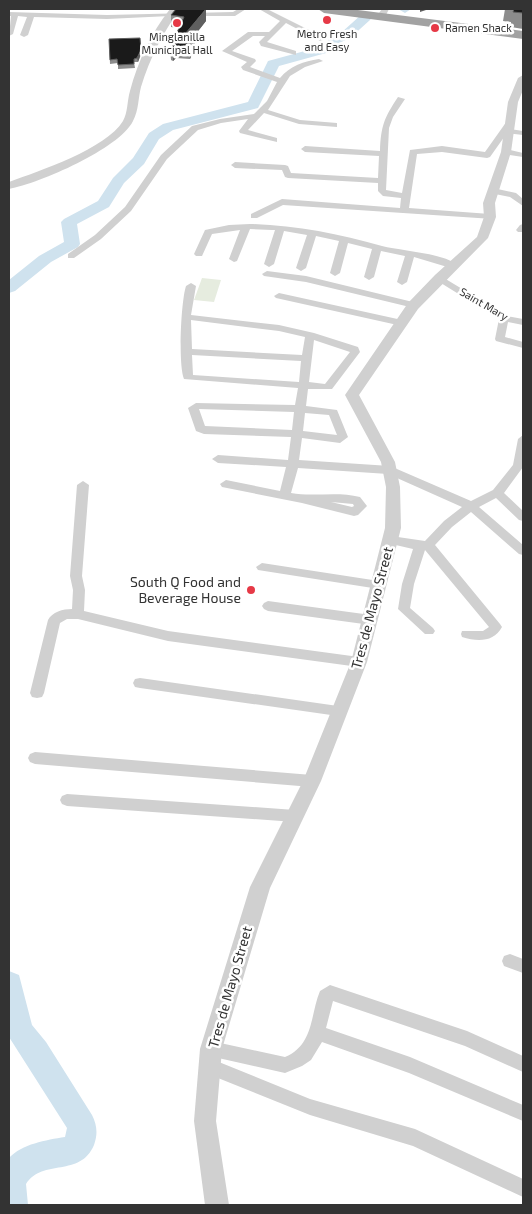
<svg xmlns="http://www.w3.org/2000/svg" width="532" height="1214" viewBox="0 0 532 1214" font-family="'Exo 2',sans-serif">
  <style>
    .green { fill: #e6ecdf }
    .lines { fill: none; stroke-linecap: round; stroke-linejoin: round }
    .river { fill: #cfe2ee; fill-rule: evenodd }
    .minor { fill: #d0d0d0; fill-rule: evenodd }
    .tertiary { fill: #d0d0d0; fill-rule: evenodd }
    .trunk { fill: #a2a2a2; fill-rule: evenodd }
    .wall { fill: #8c8c8c }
    .shaded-wall { fill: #5f5f5f }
    .building { fill: #1a1a1a; stroke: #5f5f5f }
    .poi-dot { fill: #e63946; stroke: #fff; stroke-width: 2 }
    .labels { text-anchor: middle; stroke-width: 5; stroke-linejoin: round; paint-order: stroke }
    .far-poi-label { font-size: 11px; fill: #333; stroke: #fff }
    .far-street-label { font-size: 11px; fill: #333; stroke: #fff }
    .poi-label { font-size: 14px; fill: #333; stroke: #fff; text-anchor: end }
    .street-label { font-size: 14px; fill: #333; stroke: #fff }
  </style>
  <rect width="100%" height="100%" fill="#fff"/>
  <!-- green -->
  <path class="green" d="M202 278 221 280 214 302 194 300Z"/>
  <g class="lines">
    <!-- river -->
    <path class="river" d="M398 9H411L405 13Z
      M366 13 372 17 370 20 350 38 339 43 337 50 279 66 258 108 173 130 159 139 144 164 124 183 109 207 77 224 80 244 78 247 51 262 15 291 9 293V280L39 256 64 242 61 222 64 219 98 201 113 178 133 158 149 133 163 124 248 102 268 61 327 45 329 38 342 32 362 14Z
      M9 971 19 975 32 1025 46 1042 92 1115C97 1125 98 1134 94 1145 80 1178 43 1158 26 1184L28 1205H9V1158C22 1144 46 1140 65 1137L67 1128 9 1037Z"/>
    <!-- minor -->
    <path class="minor" d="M238 9H246L235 16H170L107 19 34 17 28 35 24 37 20 35 27 17 18 16 13 34 9 36 11 16H9V12L107 15 233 12Z
      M259 9H267L327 39 320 41 286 23 267 42 296 51V55L261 46 259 42 265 36H253L232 51 255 59 256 61 250 67 280 78C290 66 304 61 319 59L323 61 305 67 290 76 268 110 300 120 337 123V127L299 124 264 113 248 130 277 138V142L240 133 239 131 248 119 221 123 198 130 167 159 131 211 101 239 74 258H68V254L95 235 125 207 161 155 192 126 220 119 254 114 267 101 277 82 243 70 241 67 247 62 222 51 248 32H269L280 21Z
      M382 9H389L386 15 379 13Z
      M398 97 405 99 393 117 389 128 386 190 402 193 410 150 442 146 485 152 507 121 514 123 510 129 523 131V135L507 133 490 157 487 158 442 152 417 154 409 208 490 214 493 215V219L283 205 257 218H251V214L282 199 400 208 401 198 383 196 378 191V183L288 178 285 177 282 170 235 168 231 165 235 162 285 165 288 166 291 173 378 178 379 156 305 152 301 149 305 146 380 151C381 126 384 118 398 97Z
      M506 149 523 153V157L503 154 502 152Z
      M493 188 516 193 523 199V206L510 197 490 193 489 191Z
      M250 224C294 225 339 234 382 246 401 251 445 253 459 266L454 269 414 257 407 282 402 285 397 282 405 256 381 251 374 277 369 280 364 277 372 249 348 243 340 273 335 276 330 273 339 241 316 236 306 268 301 271 296 268 307 235 284 231 274 264 269 267 264 264 275 230H272L250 229 237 261 234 262 229 259 240 230 212 234 202 256H196L194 254 205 230 229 225Z
      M523 224V232H518L516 230 520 225Z
      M267 271 306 276 417 303 419 305 414 308 306 282 264 276 262 274Z
      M439 275 507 316 523 319V325L508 322 505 337 523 342V348L496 341 495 339 499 319 436 280 434 278Z
      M191 283 196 286 191 315 279 325 314 333 358 347 360 352 332 389H308L306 406 337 410 348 437 340 443 302 438 299 460 390 466 471 501 493 490 513 465 518 439 523 435V467L504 493 523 511V521L519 520 496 498 479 507 523 545V555L519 554 471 512 452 527 435 545 500 624 502 627C494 642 478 642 462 637L461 634 462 631H483L489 627 425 550 414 584 410 608 433 628 435 631 433 634H425L398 609 402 584 413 549 387 543 385 540 387 537 391 536 425 541 444 521 462 507 388 474 298 468 291 493C313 497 338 491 360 497L367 506 358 515 354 516 302 503 222 487 220 484 226 480 280 491 286 467 218 463 212 459 218 455 288 460 291 437 204 434 196 431 188 408 196 403 295 405 298 388 184 379C178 365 181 301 186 286ZM191 320 279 331 305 337 302 355 192 349ZM314 340 350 352 325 384 309 382ZM192 355 301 361 299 382 193 375ZM199 409 294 412 292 430 205 426ZM305 413 329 415 337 435 303 431ZM331 502 353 504 354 506 352 507Z
      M279 293 402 320 407 323 402 326 276 298 274 296Z
      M83 481 89 485 82 576 85 590 84 611 168 631 359 657 364 658 365 662 364 666 359 667 168 641 78 619H67L60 623 44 693 42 697 37 698 32 697 30 693 48 620C52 612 63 609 72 609L73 590 70 576 77 485Z
      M262 563 379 581 383 582 385 585 383 588 379 589 258 570 256 567Z
      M268 601 371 615 375 617 377 620 375 623 371 625 268 611 264 609 262 606 264 603Z
      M140 678 338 706 343 707 345 711 343 715 338 716 140 688 135 687 133 683 135 679Z
      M35 752 312 775 317 777 319 781 317 785 312 787 35 764 30 762 28 758 30 754Z
      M67 794 295 810 300 812 302 816 300 820 295 822 67 806 62 804 60 800 62 796Z
      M510 954 523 959V973L504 966 502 961 504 956Z
      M330 985 467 1031 523 1056V1072L465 1046 333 1001 326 1028 410 1057 523 1105V1121L409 1073 322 1042 311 1060 302 1066 285 1073 205 1055 203 1049 205 1043 211 1041 285 1057C314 1045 310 1015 320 991Z
      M209 1058 310 1099 415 1129 523 1179V1197L413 1146 310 1115 203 1072 201 1066 203 1060Z"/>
    <!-- tertiary -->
    <path class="tertiary" d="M170 9H180C162 34 150 58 141 87 138 98 139 110 133 121 119 149 40 183 9 189V182C39 171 106 149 123 121 128 112 127 101 130 91 138 61 151 33 170 9Z
      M523 75V90L518 102 511 152 495 203 496 217 488 238 418 309 359 395 395 462 400 487 401 528 367 662 321 781 270 888 222 1049 216 1121 229 1205H205L194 1121 200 1049 250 887 303 781 351 662 385 528 386 487 381 462 345 395 408 303 435 275 477 237 484 217 483 203 501 152 508 102 518 78Z"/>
    <!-- trunk -->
    <path class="trunk" d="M318 9H350L523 31V39L324 13Z"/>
  </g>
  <!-- wall -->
  <path class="wall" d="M505 9H523V29L511 27V22L503 21Z
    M171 15 206 21 195 35V46L190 59 176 58 173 61 171 60 170 48 179 28 171 27Z
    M109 39 141 54 138 62H134L135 68 118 69V63L110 64Z"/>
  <!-- shaded-wall -->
  <path class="shaded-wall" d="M206 9V21L195 35V46L190 59V47L185 34Z
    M420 9H429L420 12Z
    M175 46 176 58 173 61V49Z
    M141 50V54L138 62 137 58Z"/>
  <!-- building -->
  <path class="building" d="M176 9H206L185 34H195L190 47 175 46 173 49 170 48 184 17 171 15Z
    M514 9H523V13L513 12Z
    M140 38 141 50 137 58 134 59V64L118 65 117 59 110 60 109 39Z"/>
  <!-- markers -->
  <g class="poi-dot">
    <circle cx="327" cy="20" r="5"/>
    <circle cx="177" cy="23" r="5"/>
    <circle cx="435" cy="28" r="5"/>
    <circle cx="251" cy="590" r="5"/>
  </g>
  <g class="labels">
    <!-- far-poi labels -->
    <g class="far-poi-label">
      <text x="445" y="32" text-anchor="start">Ramen Shack</text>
      <text x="327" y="38">Metro Fresh<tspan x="327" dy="13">and Easy</tspan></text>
      <text x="177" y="41">Minglanilla<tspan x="177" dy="13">Municipal Hall</tspan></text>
    </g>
    <!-- far-street labels -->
    <g class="far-street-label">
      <text transform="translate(484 304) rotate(30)" y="4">Saint Mary</text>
    </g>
    <!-- poi labels -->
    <g class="poi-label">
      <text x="241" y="587">South Q Food and<tspan x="241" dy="16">Beverage House</tspan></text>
    </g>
    <!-- street labels -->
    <g class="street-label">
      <text transform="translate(372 608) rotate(-75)" y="5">Tres de Mayo Street</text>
      <text transform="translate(230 987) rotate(-74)" y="5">Tres de Mayo Street</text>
    </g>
  </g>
  <!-- border -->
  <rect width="532" height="1214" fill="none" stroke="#333333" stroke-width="20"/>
</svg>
